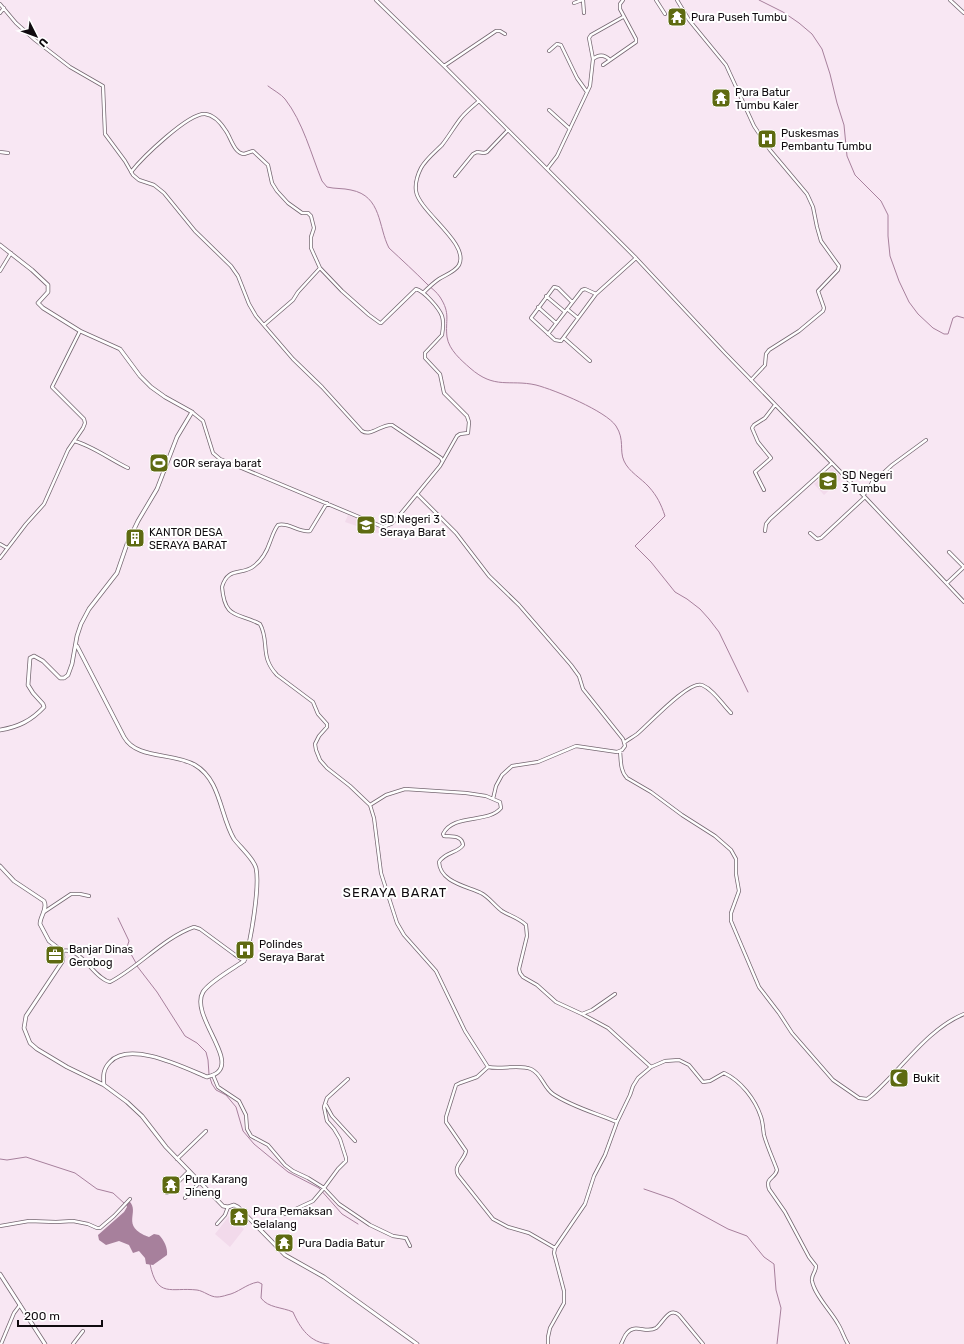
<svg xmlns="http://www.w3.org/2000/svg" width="964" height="1344" viewBox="0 0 964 1344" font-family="Rubik,sans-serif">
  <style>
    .built { fill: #f2daeb }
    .water { fill: #a7809c }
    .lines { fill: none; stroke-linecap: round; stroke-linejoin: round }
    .stream { stroke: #a7809c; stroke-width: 1 }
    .minor-casing { stroke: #756771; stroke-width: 4 }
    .tertiary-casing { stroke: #756771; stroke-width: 4.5 }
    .minor { stroke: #fff; stroke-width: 2.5 }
    .tertiary { stroke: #fff; stroke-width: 3 }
    .labels { text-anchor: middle; stroke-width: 4; stroke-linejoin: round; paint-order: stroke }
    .poi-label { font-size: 11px; fill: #100b0f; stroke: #fff; text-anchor: start }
    .quarter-label { font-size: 13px; letter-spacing: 1px; fill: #100b0f; stroke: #fff }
  </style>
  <rect width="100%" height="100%" fill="#f8e7f3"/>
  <!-- built -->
  <path class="built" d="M832 468 842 478 824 495 814 484Z
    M348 515 385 529 383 535 345 522Z
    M229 1216 244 1229 230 1247 215 1234Z"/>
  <!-- water -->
  <path class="water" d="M129 1201C141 1212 119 1226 149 1237L154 1234 159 1235C164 1240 168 1248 167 1255L153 1265 146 1264 145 1258 139 1251 133 1253 129 1245 119 1241 106 1245 99 1240 98 1235 124 1212 127 1207 126 1204Z"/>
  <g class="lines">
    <!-- stream -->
    <path class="stream" d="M759 0 783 12 799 23 812 34 822 49 830 74 837 103 844 125 847 156 855 175 881 201 888 215V236L890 256 899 281 909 302 918 314 933 328 944 334H948L953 318 957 316 964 318
      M268 86C273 90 281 94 285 99 303 122 311 154 322 181L327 187C335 189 343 188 351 190 382 196 378 227 389 248 402 260 415 272 427 284 431 288 437 292 440 297 451 314 445 320 447 337 449 350 461 360 470 368 495 390 509 379 536 385 555 390 606 411 616 426 625 440 619 450 624 461 629 472 641 478 649 487 657 496 661 504 665 516L635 546 651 562 675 592 687 599 700 609 709 619 719 632 748 692
      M118 918 129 941 127 947 136 963
      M137 966 157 992 185 1036 197 1043 206 1052 208 1060 209 1074
      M210 1078 212 1084 216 1090 226 1095 236 1107 243 1131 254 1144 288 1172 319 1188 342 1214 358 1224
      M0 1159 7 1160 26 1157 75 1173 97 1189 113 1193 125 1204
      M644 1189 673 1199 728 1229 747 1236 764 1257 774 1264 776 1290 781 1308 777 1344
      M150 1264C157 1299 171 1287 197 1290 204 1291 210 1297 217 1297 220 1297 224 1296 227 1295 238 1293 246 1284 258 1282L262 1284 261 1298C268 1308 282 1307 293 1312 300 1328 310 1343 329 1344"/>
    <!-- minor casing -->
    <g class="minor-casing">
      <path id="minor" d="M376 0 444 66 636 258 725 353 863 495 964 602
        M583 0 584 13
        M656 0 665 14
        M677 0 689 20 726 65 754 126 770 150 807 194 813 207 817 227 821 241 839 266 838 270 818 291 824 308 823 311 799 331 769 350 766 354 765 365 751 380
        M950 0 964 13
        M574 3 582 0
        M0 4 16 23 35 40 70 67 103 86 105 134 125 161 133 175 139 180 154 185 164 193 195 231 231 266 238 276 249 304 256 316 293 359 322 387 362 431C371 437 381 424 392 425L441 458 442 460
        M0 13 4 8
        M549 51 557 44 561 45 577 78 587 92
        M593 59C599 54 605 55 610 60
        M603 65 636 42V39L620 9V4L623 0
        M444 66 496 31H500L505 34
        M549 110 570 129
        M0 152 8 153
        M547 169 557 156 590 86 593 59 589 38 591 35 623 17
        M131 172C142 158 188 113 205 114 214 115 221 123 226 131 231 138 234 153 244 154L253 151 268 165 272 183 277 191 288 203 302 213H308L311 216 314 228 311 237V248L320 268 342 291 369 315 380 323H381L416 289C424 291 439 308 442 316 444 322 443 329 442 335L425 353V358L440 374 444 393 467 416 469 422 468 433 460 434 457 436 440 466 398 517 391 524 383 527 220 459 213 453 203 421 192 412
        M455 176 473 154 477 152 484 153 487 152 508 130
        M0 271 11 253
        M423 293C428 288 433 283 439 279 445 275 455 272 459 265 470 243 419 212 416 191 415 184 418 174 421 168 426 159 435 152 442 145 449 136 454 127 461 118 466 112 473 106 479 101
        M546 296 565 312
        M572 302 558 288 554 287 531 318 555 340 561 341 596 294 636 258
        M538 307 556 323
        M567 309 578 318
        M264 325 293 300 298 292 320 268
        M548 334 582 290 585 289 596 294
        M564 338 590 361
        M74 441C91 445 111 460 128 468
        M764 490 755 472 771 458 758 442 752 428 754 425 765 418 775 405
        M417 494 456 533 489 576 519 605 571 665 579 676 583 689 623 739 625 746 622 750 617 752 576 746 538 762 512 766 502 775 496 786 493 799
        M863 495 869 489 873 480 879 477 892 465 926 440
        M327 503 310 531C299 533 289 522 278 525 274 530 272 537 270 542 267 551 262 560 254 566 242 576 228 566 222 587 225 620 237 612 260 624 270 642 259 656 277 675L313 702 318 714 327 724V727L319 736 315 744 316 750 320 760 327 768 350 786 370 805 374 818 381 873 397 923 404 935 436 971 465 1031 488 1067C501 1070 518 1064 531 1069 542 1074 543 1087 553 1094 572 1107 596 1113 617 1122
        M765 531 766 524 770 519 832 463
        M810 533 817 539 821 538 865 497
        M0 544 7 548
        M949 552 964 567
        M0 558 26 524 44 504 68 450 83 428 85 423 84 419 52 387 80 331
        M947 583 964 567
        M625 742C629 739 633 737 637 734 648 725 689 680 702 685 714 690 722 704 731 713
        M620 751C621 760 620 771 627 778L651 792 682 815 715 836 731 850 736 859V874L739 891 731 913V921L759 987 779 1013 792 1033 833 1080 859 1098 867 1099 871 1096C901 1070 927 1029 964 1014
        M370 805 386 795 405 789 466 793 486 796 500 802 501 808C488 824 453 813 443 834L444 836C452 837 462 835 463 845 458 853 445 852 439 862 440 882 466 886 481 893 489 897 495 906 502 911 510 916 519 918 526 925L527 936 519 969 520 973 523 977 537 985 556 1002 582 1014 608 1028 651 1067
        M44 912 71 894H80L89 896
        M62 951C81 946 93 978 110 982 139 967 163 938 194 927L200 929 234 954 244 961
        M582 1014 592 1010 615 994
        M488 1067 477 1077 460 1083 456 1085 446 1117V1122L466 1151C464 1161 453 1165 458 1175L493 1219 508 1227 529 1233 555 1248
        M213 1075 218 1087 239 1101 246 1115 247 1129 251 1136 268 1145 285 1165 293 1171 308 1178 324 1188 339 1204 370 1225 393 1236 406 1238 410 1246
        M326 1105 332 1116 355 1141
        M177 1159 206 1131
        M167 1193 189 1171
        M185 1198 200 1182
        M285 1214 313 1201 324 1188 338 1169 346 1161V1158L340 1139 334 1129 327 1121 324 1107 327 1098 348 1079
        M217 1224 225 1215 228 1207
        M0 1226 29 1221 56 1222 73 1221 88 1224 97 1228H100L114 1216 130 1199
        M1 1344 14 1313 20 1305
        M73 1344 83 1331
        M548 1344V1337L550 1328 564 1303V1291L554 1253 555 1248 585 1204 594 1176 605 1155 617 1122 630 1095 633 1086 638 1078 651 1067 665 1061 679 1060 689 1065 703 1082 710 1081 724 1073C741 1081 755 1099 761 1117 763 1123 763 1129 764 1135 767 1146 773 1159 777 1170 775 1179 765 1177 769 1189L785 1212 809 1257 816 1266C816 1272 811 1275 812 1281 815 1296 831 1311 838 1324 842 1330 844 1338 848 1344
        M621 1344C623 1341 624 1336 627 1333 635 1323 646 1334 656 1328 663 1323 669 1306 679 1315L703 1344"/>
    </g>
    <!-- tertiary casing -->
    <g class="tertiary-casing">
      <path id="tertiary" d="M0 245 32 270 48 285V292L38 303 43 308 80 331 120 349 140 376 151 387 165 397 192 412 177 437 157 489 138 521 127 544 117 573 89 609 81 624 77 636 72 664 68 675 64 678H60L43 661 34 656 30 658 28 685 33 693 43 704 44 707C31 721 18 727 0 730
        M77 646 124 737C137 760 173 752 195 765 221 780 220 816 234 839 240 847 254 859 256 868 260 886 251 940 245 959L244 961C234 968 209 982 203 992 190 1014 235 1057 218 1072 215 1075 210 1076 207 1077 185 1068 130 1040 110 1062 103 1069 103 1076 104 1085
        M0 866 14 881 44 901C48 909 40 916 40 924L49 941 62 951 63 957 62 962 26 1016 24 1028 30 1043 37 1049 67 1067 104 1085 127 1102 142 1116 166 1147 223 1206 228 1207 234 1205 238 1207 285 1255 324 1277 417 1344
        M0 1274 45 1344"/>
    </g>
    <!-- minor -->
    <use href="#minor" class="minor"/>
    <!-- tertiary -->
    <use href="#tertiary" class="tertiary"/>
  </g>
  <!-- icons -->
  <defs>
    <g id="temple-square" transform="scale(1)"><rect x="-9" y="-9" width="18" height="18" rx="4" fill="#5e6a11" stroke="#fff"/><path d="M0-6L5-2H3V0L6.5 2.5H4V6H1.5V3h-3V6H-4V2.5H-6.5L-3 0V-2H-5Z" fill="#fff"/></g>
    <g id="hospital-square" transform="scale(1)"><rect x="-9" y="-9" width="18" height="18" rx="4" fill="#5e6a11" stroke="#fff"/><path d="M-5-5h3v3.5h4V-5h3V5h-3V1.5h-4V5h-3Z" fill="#fff"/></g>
    <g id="stadium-square" transform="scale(1)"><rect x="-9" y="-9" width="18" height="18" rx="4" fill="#5e6a11" stroke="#fff"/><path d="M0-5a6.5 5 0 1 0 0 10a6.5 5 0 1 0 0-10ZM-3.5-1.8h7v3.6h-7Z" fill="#fff"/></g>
    <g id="school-square" transform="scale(1)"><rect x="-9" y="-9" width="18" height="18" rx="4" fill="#5e6a11" stroke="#fff"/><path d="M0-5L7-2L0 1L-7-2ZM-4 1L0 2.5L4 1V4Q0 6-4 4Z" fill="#fff"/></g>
    <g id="building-square" transform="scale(1)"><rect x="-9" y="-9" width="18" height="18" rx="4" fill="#5e6a11" stroke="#fff"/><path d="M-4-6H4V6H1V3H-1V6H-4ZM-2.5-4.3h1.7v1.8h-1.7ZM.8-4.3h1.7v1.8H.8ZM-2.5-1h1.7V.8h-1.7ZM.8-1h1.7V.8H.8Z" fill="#fff"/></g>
    <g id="office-square" transform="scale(1)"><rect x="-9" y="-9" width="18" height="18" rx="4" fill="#5e6a11" stroke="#fff"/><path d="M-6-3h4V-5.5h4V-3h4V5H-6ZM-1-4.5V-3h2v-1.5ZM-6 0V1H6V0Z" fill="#fff"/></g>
    <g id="mosque-square" transform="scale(1)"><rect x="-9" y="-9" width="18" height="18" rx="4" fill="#5e6a11" stroke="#fff"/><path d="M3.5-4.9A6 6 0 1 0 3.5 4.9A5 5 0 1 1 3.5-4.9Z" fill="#fff"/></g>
  </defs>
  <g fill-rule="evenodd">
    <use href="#temple-square" x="677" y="17"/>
    <use href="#temple-square" x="721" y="98"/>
    <use href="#hospital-square" x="767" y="139"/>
    <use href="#stadium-square" x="159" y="463"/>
    <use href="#school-square" x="828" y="481"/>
    <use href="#school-square" x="366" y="525"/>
    <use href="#building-square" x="135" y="538"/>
    <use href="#hospital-square" x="245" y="950"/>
    <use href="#office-square" x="55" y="955"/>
    <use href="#mosque-square" x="899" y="1078"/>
    <use href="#temple-square" x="171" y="1185"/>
    <use href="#temple-square" x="239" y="1217"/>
    <use href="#temple-square" x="284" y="1243"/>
  </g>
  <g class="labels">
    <!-- poi labels -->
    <g class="poi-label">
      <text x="691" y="21">Pura Puseh Tumbu</text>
      <text x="735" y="96">Pura Batur<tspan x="735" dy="13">Tumbu Kaler</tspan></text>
      <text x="781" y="137">Puskesmas<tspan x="781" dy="13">Pembantu Tumbu</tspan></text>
      <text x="173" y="467">GOR seraya barat</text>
      <text x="842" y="479">SD Negeri<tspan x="842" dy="13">3 Tumbu</tspan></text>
      <text x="380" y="523">SD Negeri 3<tspan x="380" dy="13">Seraya Barat</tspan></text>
      <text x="149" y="536">KANTOR DESA<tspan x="149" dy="13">SERAYA BARAT</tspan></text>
      <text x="259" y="948">Polindes<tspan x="259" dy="13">Seraya Barat</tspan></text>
      <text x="69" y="953">Banjar Dinas<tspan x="69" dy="13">Gerobog</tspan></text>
      <text x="913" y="1082">Bukit</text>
      <text x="185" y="1183">Pura Karang<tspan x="185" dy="13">Jineng</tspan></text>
      <text x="253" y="1215">Pura Pemaksan<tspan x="253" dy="13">Selalang</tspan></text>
      <text x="298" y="1247">Pura Dadia Batur</text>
    </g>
    <!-- quarter labels -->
    <g class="quarter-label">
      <text x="395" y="897">SERAYA BARAT</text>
    </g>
  </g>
  <!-- north arrow -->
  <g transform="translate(36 36) rotate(132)" stroke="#ffffff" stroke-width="3" paint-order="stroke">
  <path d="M0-3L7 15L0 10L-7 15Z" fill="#100b0f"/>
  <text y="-6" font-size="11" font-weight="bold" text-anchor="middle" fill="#100b0f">U</text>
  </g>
  <!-- scale -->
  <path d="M18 1320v6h84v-6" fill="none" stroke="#100b0f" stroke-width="2"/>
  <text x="24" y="1320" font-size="12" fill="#100b0f" stroke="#ffffff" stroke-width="3" paint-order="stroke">200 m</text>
</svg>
